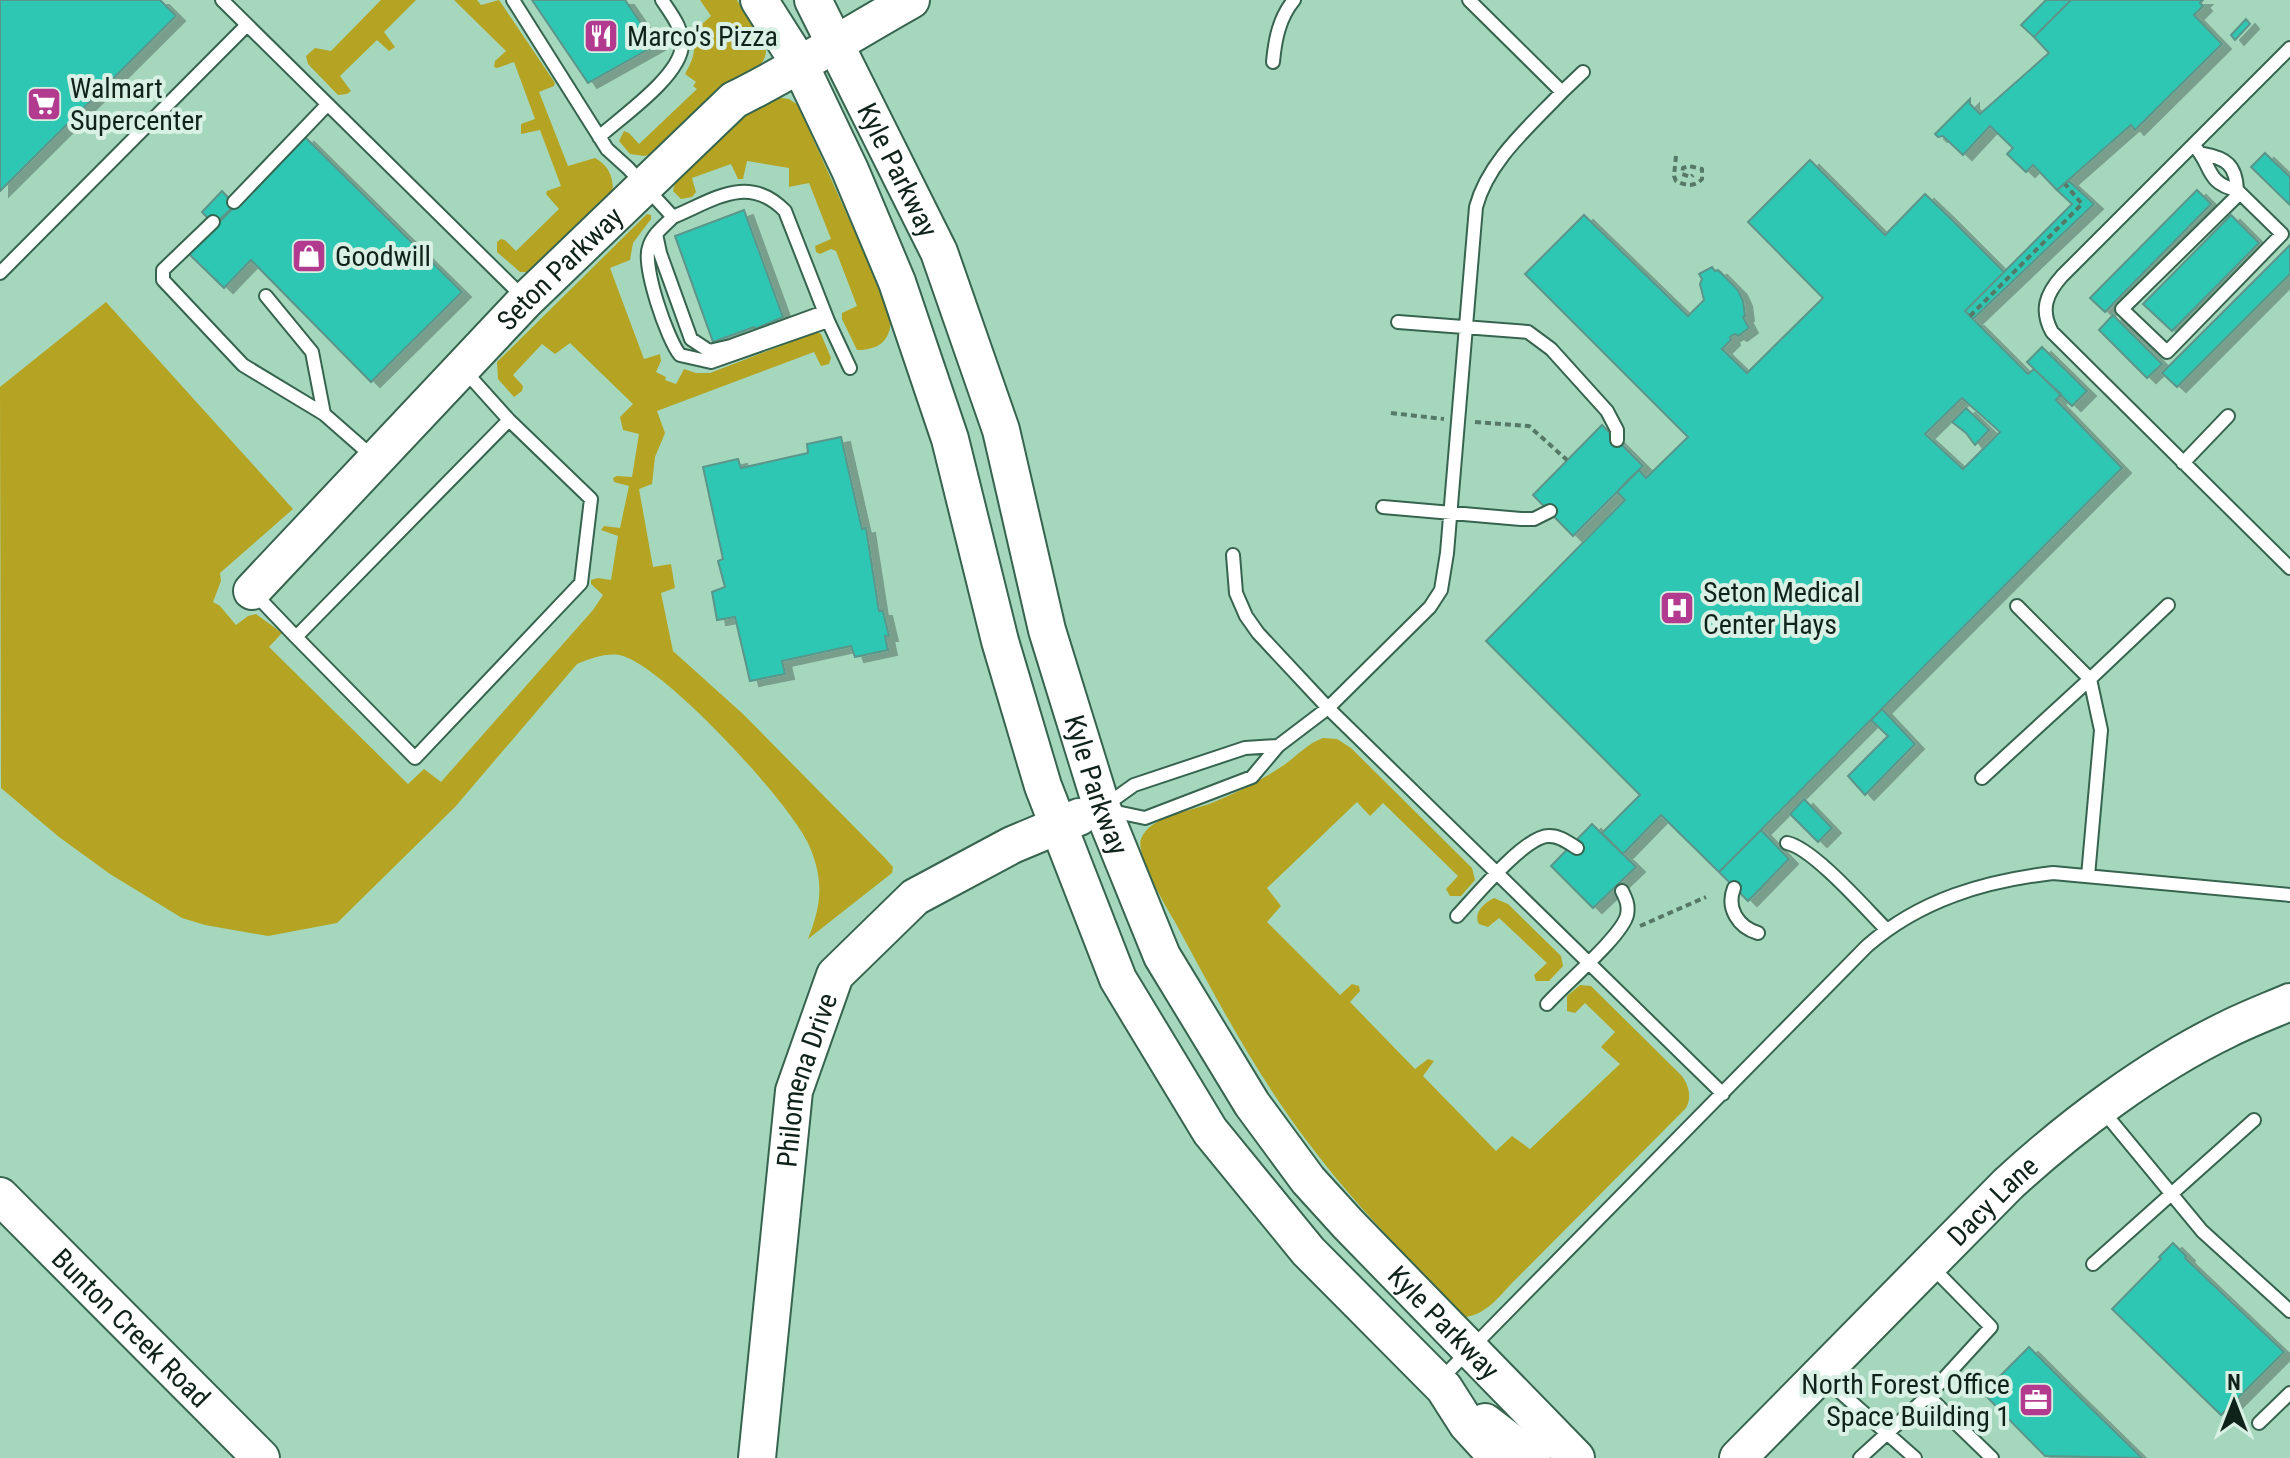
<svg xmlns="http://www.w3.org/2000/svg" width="2290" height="1458" viewBox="0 0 2290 1458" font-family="'Roboto Condensed',sans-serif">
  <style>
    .green { fill: #b5a423 }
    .building { fill: #2fc7b3; stroke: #5b958a; stroke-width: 2; fill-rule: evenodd; filter: url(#shadow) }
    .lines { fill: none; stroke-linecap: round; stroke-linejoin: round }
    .lane-casing { stroke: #36644e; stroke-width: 16 }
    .secondary-casing { stroke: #36644e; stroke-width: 40 }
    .path { stroke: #567867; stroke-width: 4; stroke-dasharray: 6 4; stroke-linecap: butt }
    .lane { stroke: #fff; stroke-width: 12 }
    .secondary { stroke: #fff; stroke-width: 36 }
    .labels { text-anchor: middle; stroke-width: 8; stroke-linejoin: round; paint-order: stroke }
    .poi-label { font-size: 28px; fill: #10231a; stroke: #d9f1e4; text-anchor: start }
    .street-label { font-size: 28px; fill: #10231a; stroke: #d9f1e4 }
  </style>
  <defs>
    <filter id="shadow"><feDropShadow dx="9" dy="5" stdDeviation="0" flood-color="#0004"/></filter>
  </defs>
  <rect width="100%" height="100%" fill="#a5d7bd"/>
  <!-- green -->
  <path class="green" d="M381 0H416L384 32 395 47 389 51 377 40 340 76 351 91 347 94 338 95 308 64 306 56 315 48 331 51Z
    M454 0H477L481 5 499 0 555 83 554 86 539 92 568 166 595 158C608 165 615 178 612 194L531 272H520L497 252V242L501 239 505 240 516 251 559 209 546 194 547 191 561 186 540 130 521 134V124L535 119 514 62 497 68 494 67 495 61 506 51Z
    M700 0H737L766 49C767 71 738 78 723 88 697 105 678 133 655 153L644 156 630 154 619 141 624 131 629 133 639 144 697 89 693 86 696 82 685 74C692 61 698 49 691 34L711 16Z
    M775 97 789 99 798 105 891 313C892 337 883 350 857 350L842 319V313L857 306 836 251 831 249 820 254 816 252 815 246 831 239 809 183 789 187V168L747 161 743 179H738L731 164 692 178 696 192 692 197 681 199 673 191 675 182C705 150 735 116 775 97Z
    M647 214 651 215V219L633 243 630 260 610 268 644 359 660 354 661 361 656 372 666 377 665 380 676 384 684 369 696 373H710L817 332 821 334 831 358 829 364 821 366 814 352 657 411 665 433 655 457 652 484 639 489 653 567 671 564 675 588 661 593 673 651 743 714 885 858 893 867 892 873 808 939C821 906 824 883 811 850 797 809 661 662 619 655 605 653 590 659 577 664L455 807 337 923 268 936 205 925 182 918 110 874 59 837 1 788 0 387 106 302 293 509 220 573 221 581 213 602 220 606 236 625 248 616 256 614 282 633 269 647 408 784 424 769 441 782 593 610 603 595 591 584V580L598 578 611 580 618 536 601 530 604 526 620 528 629 486 614 482 613 478 617 476 632 477 639 434 623 430 620 417 633 404 570 343 555 354 542 344 513 375 523 386 522 391 514 397 498 379 497 362Z
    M1323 738 1337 739 1351 748 1472 868 1475 880 1461 896H1450L1446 889 1458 876 1383 803 1370 816 1357 802 1267 888 1281 906 1267 922 1340 995 1352 984 1359 986 1360 991 1350 1002 1415 1069 1428 1059 1434 1061 1423 1076 1496 1151 1512 1136 1530 1149 1620 1064 1601 1047 1615 1032 1585 1003 1575 1013 1567 1011V996L1580 985 1591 986 1597 992 1682 1076C1689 1086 1692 1097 1686 1108L1512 1283C1499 1297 1486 1314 1466 1317L1460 1312C1408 1258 1355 1205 1310 1145 1257 1076 1216 998 1175 922 1166 907 1135 854 1141 839 1149 816 1193 811 1214 802 1239 792 1262 780 1284 765 1297 756 1308 743 1323 738Z
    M1494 898 1508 904 1561 956 1563 966 1549 981H1536L1534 975 1547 963 1499 918 1488 927 1479 924C1473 913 1484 903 1494 898Z"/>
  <!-- building -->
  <path class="building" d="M0 0H160L176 16 0 191Z
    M532 0H625L656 45 588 83Z
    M2046 0H2071L2034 37 2021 25Z
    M2071 0H2203L2200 3 2203 6 2194 15 2222 44 2135 130 2131 125 2057 190 2033 165 2026 172 2007 154 2013 148 1990 126 1963 155 1943 136 1938 137 1935 134 1970 99V104L1980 114 2049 53 2034 37Z
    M2246 19 2250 24 2235 40 2231 35Z
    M305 137 462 292 371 382 251 260 224 288 188 253Z
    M2265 153 2290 177V205L2251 167Z
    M1810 160 1885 235 1925 194 1947 215 2004 272 1965 311 2028 374 2034 369 2061 394 2056 400 2122 468 1719 872 1661 815 1623 854 1602 833 1640 795 1486 641 1625 500 1617 492 1628 480 1639 470 1646 478 1688 437 1525 274 1584 215 1688 316 1704 300 1700 284 1702 279 1699 274 1712 267 1715 271 1718 270 1738 290 1743 301 1745 316 1743 317 1749 328 1738 336 1735 334 1730 337 1731 340 1722 349 1747 373 1823 298 1748 222ZM1962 398 2000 432 1963 469 1925 434Z
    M2069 181 2094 204 1973 319 1965 311 2072 204 2057 190Z
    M2197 190 2211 204 2105 312 2090 298Z
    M222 191 235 205 214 225 202 212Z
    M744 210 783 317 755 329 754 327 713 342 675 236Z
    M2231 215 2259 243 2172 331 2143 304Z
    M2290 245V274L2177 387 2162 373Z
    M2113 315 2162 364 2147 378 2099 330Z
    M2042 347 2087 391 2072 406 2027 362Z
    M1966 408 1989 430 1975 445 1966 433 1952 422Z
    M1602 425 1643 466 1573 536 1533 495Z
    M841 437 862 529 866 528 879 611H883L889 636H885L888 650 855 657 851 646 782 661 785 674 750 681 735 617 717 620 712 592 725 587 718 561 723 559 703 467 738 459 741 468 808 453 807 444Z
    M1882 709 1915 744 1865 795 1848 776 1888 736 1871 720Z
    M1804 799 1832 828 1818 842 1790 814Z
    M1592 824 1636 867 1593 908 1551 866Z
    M1761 830 1789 859 1748 901 1719 872Z
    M2173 1243 2186 1256 2185 1258 2284 1352 2221 1415 2112 1309 2161 1259 2159 1257Z
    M2029 1347 2065 1383 2142 1458 2045 1456 1983 1393Z"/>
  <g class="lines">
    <!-- lane casing -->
    <g class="lane-casing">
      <path id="lane" d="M222 0 524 298
        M513 0 607 149 628 168 673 217C664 226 653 234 649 247 642 266 667 339 680 355L711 362 828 321 785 211C748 173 714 200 673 217
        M2290 48 2062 276C2046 294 2040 310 2052 332L2290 568
        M1273 62C1275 40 1279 18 1294 0
        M1562 92 1583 72
        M599 137C621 117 681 76 682 45 683 28 671 14 662 0
        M2193 145C2213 164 2204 183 2237 190 2236 165 2226 158 2203 154
        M2237 190 2282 234 2167 352 2122 309 2240 193
        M234 202 327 105
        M213 222 163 270V280L243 365 324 414 373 457
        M656 234 660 253 691 339 709 351 731 346 824 312
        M0 273 247 25
        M266 296 312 352 324 414
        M828 321 850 368
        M1398 322 1528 332 1551 349 1607 411 1617 430V440
        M464 370 509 420 296 637 415 758 581 583 591 499 509 420
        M2183 463 2228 416
        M1383 507 1521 519H1534L1550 511
        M1233 555 1236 593 1246 616 1258 633 1328 708 1723 1094
        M254 593 296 637
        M1982 778 2090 679 2017 606
        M1106 805 1134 785 1245 748 1278 746
        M1107 810 1145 818 1252 777 1278 746 1328 708 1430 607 1441 590 1447 553 1476 207C1488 161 1530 126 1562 92L1469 0
        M1787 843C1813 848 1866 909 1886 929
        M2088 876 2101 730 2090 679 2168 605
        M1734 888C1726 908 1738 927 1758 933
        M1457 916C1475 897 1524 837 1548 836 1559 835 1569 843 1577 848
        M1547 1004C1565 984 1622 936 1627 915 1629 905 1626 899 1622 891
        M2103 1111 2202 1231 2290 1311
        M2093 1264 2254 1120
        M1931 1266 1991 1327 1928 1396 1992 1458
        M1822 1376 1915 1458
        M1441 1379 1867 946C1920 900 1984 881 2053 873L2290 895
        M2259 1423 2290 1393
        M1860 1458 1928 1396"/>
    </g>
    <!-- secondary casing -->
    <g class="secondary-casing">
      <g id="secondary">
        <path d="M759 0 799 63 850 170 897 282 950 439 1000 641 1043 786 1118 979 1210 1131 1308 1251 1444 1388 1467 1424 1498 1458"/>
        <path id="s1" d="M813 0 939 252 1001 430 1047 630 1102 808 1162 956 1252 1104 1308 1180 1348 1224 1576 1458"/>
        <path id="s2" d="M252 591 526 300 734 100C795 70 852 33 911 0"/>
        <path id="s3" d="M0 1196 261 1458"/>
        <path d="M1485 1422 1532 1458"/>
        <path id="s4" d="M757 1458 794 1091 835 975 915 897 1012 845 1079 817"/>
        <path id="s5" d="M1738 1458 2008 1184C2071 1126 2151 1066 2228 1029 2248 1019 2269 1011 2290 1002"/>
      </g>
    </g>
    <!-- path -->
    <path class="path" d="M1676 156 1674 176 1676 181C1686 186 1695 187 1702 179V169L1689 166 1683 168 1682 174 1691 177 1693 175
      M1970 316 2082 204 2065 184
      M1391 413 1444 419
      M1475 422 1529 426 1567 460
      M1640 926 1706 897"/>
    <!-- lane -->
    <use href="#lane" class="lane"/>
    <!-- secondary -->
    <use href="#secondary" class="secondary"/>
  </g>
  <!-- icons -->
  <defs>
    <g id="restaurant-square" transform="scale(1.8)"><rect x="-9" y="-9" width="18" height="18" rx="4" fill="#b23a8f" stroke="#d9f1e4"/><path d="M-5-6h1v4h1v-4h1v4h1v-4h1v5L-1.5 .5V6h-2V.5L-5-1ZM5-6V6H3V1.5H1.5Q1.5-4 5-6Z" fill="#fff"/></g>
    <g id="supermarket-square" transform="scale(1.8)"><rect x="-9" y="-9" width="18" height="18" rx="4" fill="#b23a8f" stroke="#d9f1e4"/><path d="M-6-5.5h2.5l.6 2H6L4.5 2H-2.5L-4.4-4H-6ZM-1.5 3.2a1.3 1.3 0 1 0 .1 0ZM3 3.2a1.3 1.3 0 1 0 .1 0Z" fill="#fff"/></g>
    <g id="shop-square" transform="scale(1.8)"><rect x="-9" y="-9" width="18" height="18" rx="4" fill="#b23a8f" stroke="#d9f1e4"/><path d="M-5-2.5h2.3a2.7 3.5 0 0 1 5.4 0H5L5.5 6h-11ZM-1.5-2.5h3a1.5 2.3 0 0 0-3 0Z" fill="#fff"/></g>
    <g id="hospital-square" transform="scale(1.8)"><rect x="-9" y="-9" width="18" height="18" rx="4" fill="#b23a8f" stroke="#d9f1e4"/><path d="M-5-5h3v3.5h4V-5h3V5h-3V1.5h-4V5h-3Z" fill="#fff"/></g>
    <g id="office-square" transform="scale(1.8)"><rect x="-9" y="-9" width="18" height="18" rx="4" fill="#b23a8f" stroke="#d9f1e4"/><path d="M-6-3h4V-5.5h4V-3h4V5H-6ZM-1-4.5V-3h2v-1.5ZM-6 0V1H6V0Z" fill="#fff"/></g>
  </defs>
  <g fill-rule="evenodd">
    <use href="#restaurant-square" x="601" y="36"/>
    <use href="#supermarket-square" x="44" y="104"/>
    <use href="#shop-square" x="309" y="256"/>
    <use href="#hospital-square" x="1677" y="608"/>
    <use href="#office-square" x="2036" y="1400"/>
  </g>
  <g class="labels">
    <!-- poi labels -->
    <g class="poi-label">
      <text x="627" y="46">Marco's Pizza</text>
      <text x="70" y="98">Walmart<tspan x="70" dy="32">Supercenter</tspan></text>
      <text x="335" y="266">Goodwill</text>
      <text x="1703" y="602">Seton Medical<tspan x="1703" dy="32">Center Hays</tspan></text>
      <text x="2010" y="1394" text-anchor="end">North Forest Office<tspan x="2010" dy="32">Space Building 1</tspan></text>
    </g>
    <!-- street labels -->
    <g class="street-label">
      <text dy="10" stroke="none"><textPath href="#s1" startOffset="190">Kyle Parkway</textPath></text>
      <text dy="10" stroke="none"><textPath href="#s2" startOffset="446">Seton Parkway</textPath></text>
      <text dy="10" stroke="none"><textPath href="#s1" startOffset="838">Kyle Parkway</textPath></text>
      <text dy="10" stroke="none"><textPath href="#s4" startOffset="382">Philomena Drive</textPath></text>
      <text dy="10" stroke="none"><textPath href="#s5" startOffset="362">Dacy Lane</textPath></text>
      <text dy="10" stroke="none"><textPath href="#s1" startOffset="1486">Kyle Parkway</textPath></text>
      <text dy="10" stroke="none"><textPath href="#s3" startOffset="186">Bunton Creek Road</textPath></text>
    </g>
  </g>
  <!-- north arrow -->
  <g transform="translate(2234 1402)" stroke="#d9f1e4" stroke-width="6" paint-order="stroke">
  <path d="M0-6L14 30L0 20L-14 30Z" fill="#10231a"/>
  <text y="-12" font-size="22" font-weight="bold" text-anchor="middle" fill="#10231a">N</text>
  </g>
</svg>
